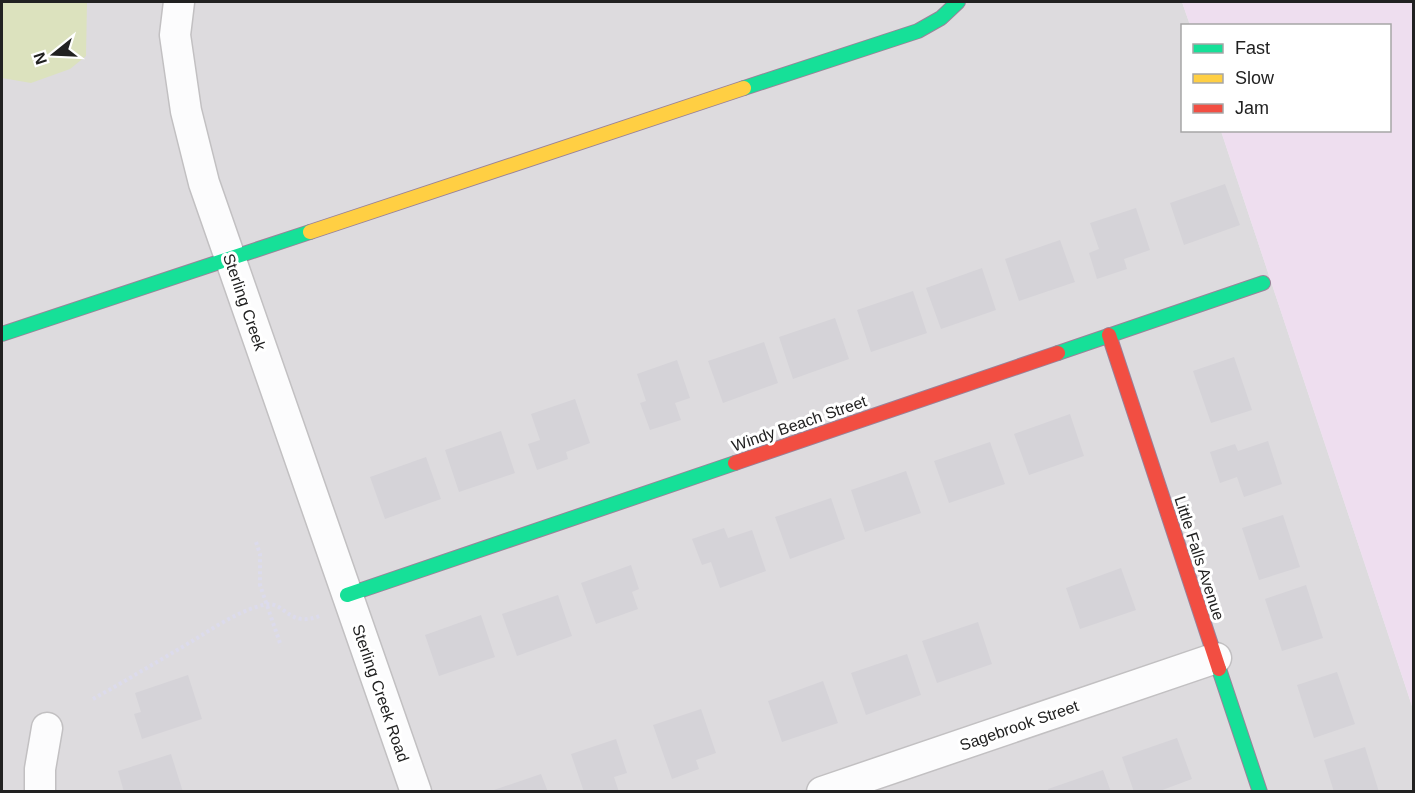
<svg xmlns="http://www.w3.org/2000/svg" width="1415" height="793" viewBox="0 0 1415 793" font-family="Arial,sans-serif">
  <style>
    .residential { fill: #dddbde }
    .farmland { fill: #eedeef }
    .water { fill: #dce2be }
    .building { fill: #d5d3d8 }
    .lines { fill: none; stroke-linecap: round; stroke-linejoin: round }
    .street-casing { stroke: #c2c0c2; stroke-width: 33 }
    .fast-casing { stroke: #998299; stroke-width: 16 }
    .slow-casing { stroke: #998299; stroke-width: 16 }
    .jam-casing { stroke: #998299; stroke-width: 16 }
    .path { stroke: #dcdbec; stroke-width: 4; stroke-dasharray: 3 3; stroke-linecap: butt }
    .street { stroke: #fcfcfd; stroke-width: 30 }
    .fast { stroke: #16e098; stroke-width: 14 }
    .slow { stroke: #ffcf43; stroke-width: 14 }
    .jam { stroke: #f24e42; stroke-width: 14 }
    .labels { text-anchor: middle; stroke-width: 6; stroke-linejoin: round; paint-order: stroke }
    .street-label { font-size: 16px; fill: #212121; stroke: #fff }
  </style>
  <rect width="100%" height="100%" fill="#edeaef"/>
  <!-- residential -->
  <path class="residential" d="M2 2H1182L1190 25 1182 26V130L1221 131 1413 709V791L2 792Z"/>
  <!-- farmland -->
  <path class="farmland" d="M1182 2H1413V709L1221 131 1390 130V26L1190 25Z"/>
  <!-- water -->
  <path class="water" d="M2 2H87L86 56 70 69 31 83 2 78Z"/>
  <!-- building -->
  <path class="building" d="M1225 184 1240 225 1184 245 1170 203Z
    M1136 208 1150 250 1124 259 1127 269 1097 279 1089 253 1099 249 1090 223Z
    M1060 240 1075 282 1019 301 1005 259Z
    M982 268 996 310 941 329 926 288Z
    M913 291 927 333 871 352 857 310Z
    M835 318 849 359 793 379 779 337Z
    M764 342 778 383 723 403 708 361Z
    M1234 357 1252 410 1211 423 1193 371Z
    M677 360 690 398 675 403 681 420 650 430 640 403 646 401 637 374Z
    M575 399 590 443 566 452 568 459 537 470 528 444 540 440 531 414Z
    M1070 414 1084 456 1029 475 1014 434Z
    M501 431 515 473 459 492 445 450Z
    M1268 441 1282 484 1244 497 1237 477 1220 483 1210 452 1235 444 1238 451Z
    M990 442 1005 484 949 503 934 461Z
    M426 457 441 499 385 519 370 477Z
    M906 471 921 513 865 532 851 490Z
    M831 498 845 539 790 559 775 517Z
    M1283 515 1300 567 1259 580 1242 528Z
    M724 528 728 538 752 530 766 571 720 588 711 562 702 565 692 539Z
    M631 565 639 589 632 592 638 609 596 624 581 583Z
    M1121 568 1136 610 1080 629 1066 588Z
    M1306 585 1323 638 1282 651 1265 599Z
    M558 595 572 636 517 656 502 614Z
    M481 615 495 657 439 676 425 635Z
    M978 622 992 664 937 683 922 641Z
    M907 654 921 695 866 715 851 673Z
    M1337 672 1355 724 1314 738 1297 685Z
    M188 675 202 719 142 739 134 714 141 712 135 693Z
    M823 681 838 723 782 742 768 701Z
    M701 709 716 753 696 760 699 769 672 779 653 725Z
    M1177 738 1192 779 1157 792H1134L1122 757Z
    M616 739 627 773 614 777 619 792H584L571 754Z
    M1365 747 1379 792H1334L1324 760Z
    M171 754 183 792H124L118 771Z
    M1103 770 1111 792H1049L1048 789Z
    M541 774 548 792H491V791Z"/>
  <g class="lines">
    <!-- street casing -->
    <g class="street-casing">
      <path id="street" d="M179 2 175 35 186 111 204 183 416 792
        M40 792V769L47 728
        M822 792 1216 658"/>
    </g>
    <!-- fast casing -->
    <g class="fast-casing">
      <path id="fast" d="M744 88 918 31 941 18 958 2
        M2 334 310 232
        M1058 353 1263 283
        M347 595 735 463
        M1219 669 1260 792"/>
    </g>
    <!-- slow casing -->
    <g class="slow-casing">
      <path id="slow" d="M310 232 744 88"/>
    </g>
    <!-- jam casing -->
    <g class="jam-casing">
      <path id="jam" d="M1109 335 1219 669
        M735 463 1058 353"/>
    </g>
    <!-- path -->
    <path class="path" d="M256 542 260 554V585L281 646
      M93 699C125 681 157 662 189 643 212 629 236 612 263 605 286 599 287 630 322 615"/>
    <!-- street -->
    <use href="#street" class="street"/>
    <!-- fast -->
    <use href="#fast" class="fast"/>
    <!-- slow -->
    <use href="#slow" class="slow"/>
    <!-- jam -->
    <use href="#jam" class="jam"/>
  </g>
  <g class="labels">
    <!-- street labels -->
    <g class="street-label">
      <text transform="translate(245 302) rotate(71)" y="6">Sterling Creek</text>
      <text transform="translate(799 423) rotate(-19)" y="6">Windy Beach Street</text>
      <text transform="translate(1200 558) rotate(72)" y="6">Little Falls Avenue</text>
      <text transform="translate(381 693) rotate(71)" y="6">Sterling Creek Road</text>
      <text transform="translate(1019 725) rotate(-19)" y="6">Sagebrook Street</text>
    </g>
  </g>
  <!-- border -->
  <rect width="1415" height="793" fill="none" stroke="#212121" stroke-width="6"/>
  <!-- legend -->
  <rect x="1181" y="24" width="210" height="108" fill="#ffffff" stroke="#a6a6a6" stroke-width="1.5"/>
  <rect x="1193" y="44" width="30" height="9" fill="#16e098" stroke="#a6a6a6" stroke-width="1.5"/>
  <text x="1235" y="54" font-size="18" fill="#212121">Fast</text>
  <rect x="1193" y="74" width="30" height="9" fill="#ffcf43" stroke="#a6a6a6" stroke-width="1.5"/>
  <text x="1235" y="84" font-size="18" fill="#212121">Slow</text>
  <rect x="1193" y="104" width="30" height="9" fill="#f24e42" stroke="#a6a6a6" stroke-width="1.5"/>
  <text x="1235" y="114" font-size="18" fill="#212121">Jam</text>
  <!-- north arrow -->
  <g transform="translate(54 54) rotate(252)" stroke="#ffffff" stroke-width="4.5" paint-order="stroke">
  <path d="M0-4.5L10 22L0 15L-10 22Z" fill="#212121"/>
  <text y="-9" font-size="16" font-weight="bold" text-anchor="middle" fill="#212121">N</text>
  </g>
</svg>
